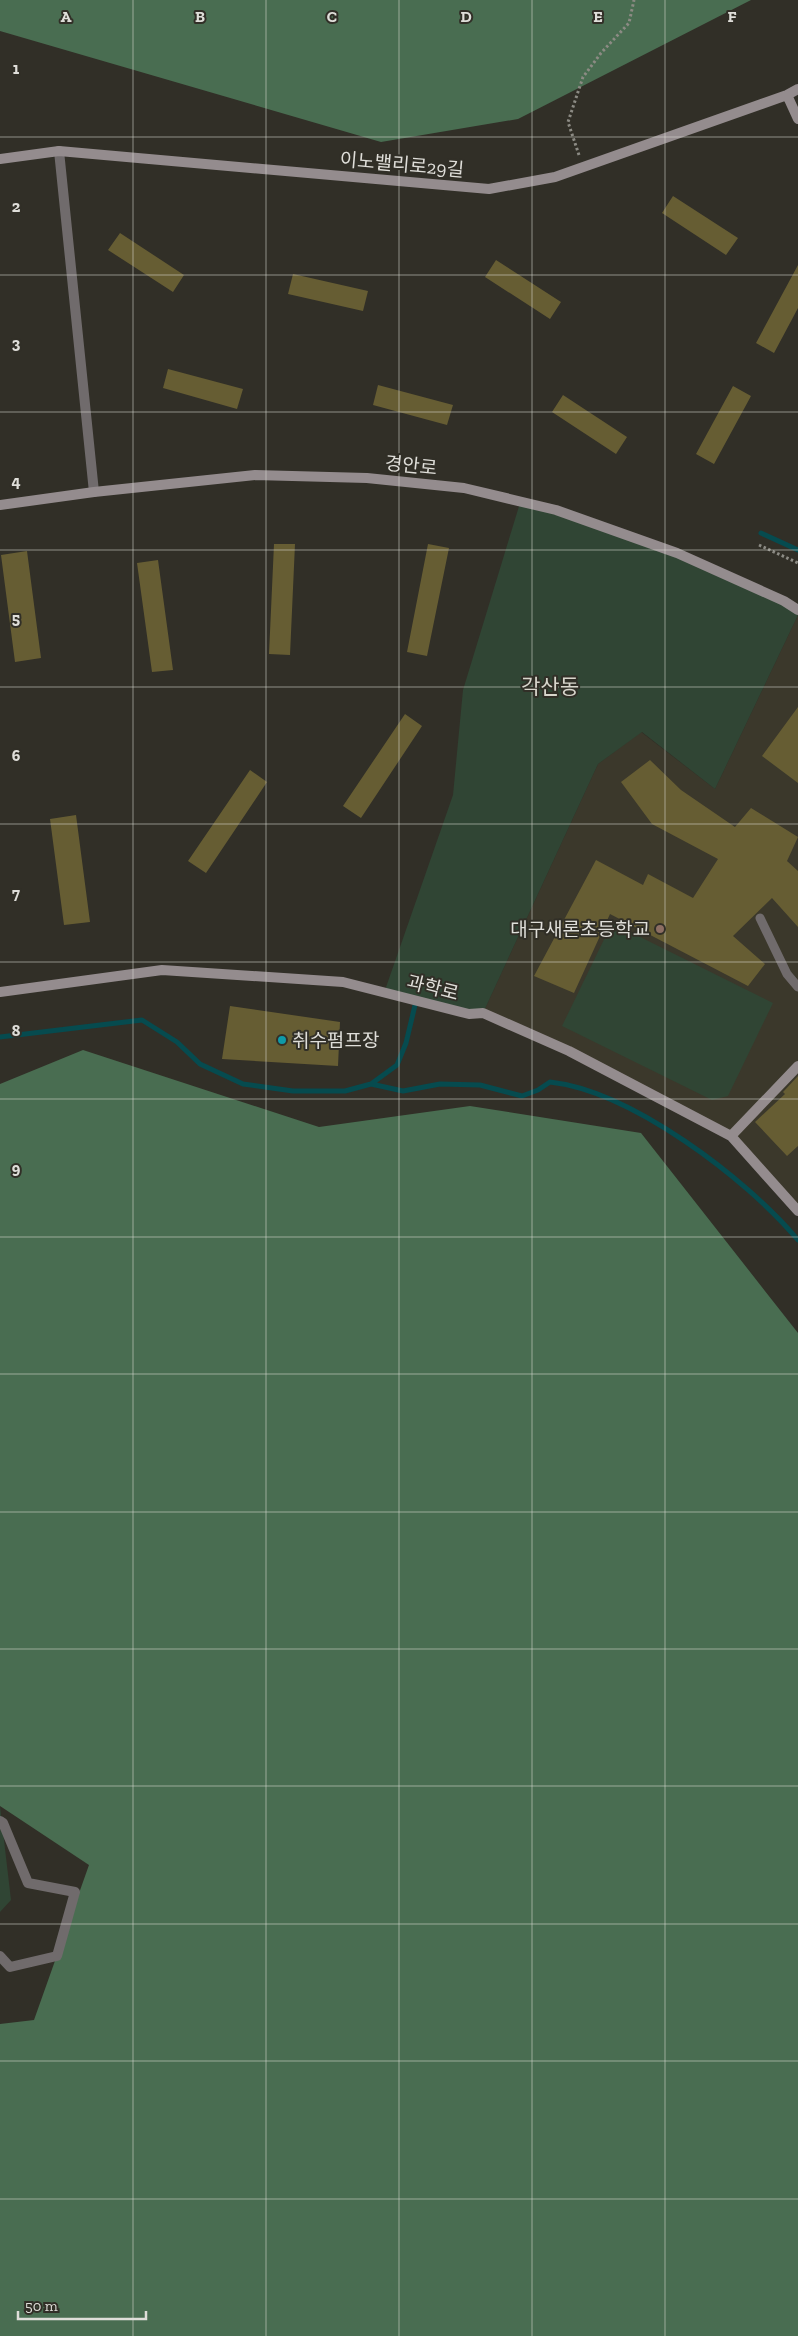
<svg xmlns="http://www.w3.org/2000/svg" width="798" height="2336" viewBox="0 0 798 2336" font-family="'Zilla Slab','Noto Sans KR',serif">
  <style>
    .built { fill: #3b382b }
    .green { fill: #304534 }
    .forest { fill: #496d51 }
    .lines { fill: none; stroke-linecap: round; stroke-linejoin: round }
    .stream { stroke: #064b4f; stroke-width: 5 }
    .building { fill: #665d33 }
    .path { stroke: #8c8b84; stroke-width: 3; stroke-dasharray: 2.5 2.5; stroke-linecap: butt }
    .lane { stroke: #706b6c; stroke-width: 9 }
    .street { stroke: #706b6c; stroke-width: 10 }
    .secondary { stroke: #948c8e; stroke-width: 10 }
    .grid { fill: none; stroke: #dfded9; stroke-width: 1; stroke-opacity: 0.55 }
    .education-dot { fill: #8d6e63; stroke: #312f27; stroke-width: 2 }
    .culture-dot { fill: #0f9aa8; stroke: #312f27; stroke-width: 2 }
    .labels { text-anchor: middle; stroke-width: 4; stroke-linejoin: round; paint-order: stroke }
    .street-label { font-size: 19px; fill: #dfded9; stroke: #312f27 }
    .poi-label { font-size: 19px; fill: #dfded9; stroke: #312f27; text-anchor: end }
    .quarter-label { font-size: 21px; fill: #d8d6cc; stroke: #312f27 }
    .grid-label { font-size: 16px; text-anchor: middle; font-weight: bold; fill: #dfded9; stroke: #312f27; stroke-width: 4; stroke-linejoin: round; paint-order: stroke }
  </style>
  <rect width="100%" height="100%" fill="#312f27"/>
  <!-- built -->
  <path class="built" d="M798 615V1211L731 1136 483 1013 598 764 641 732 715 789Z"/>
  <!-- green -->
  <path class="green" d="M520 503 677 553 798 610V615L715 789 642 732 598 764 483 1013 384 993 453 795 463 690Z
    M612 923 773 1003 728 1096 712 1100 562 1026Z
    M0 1806 11 1900 0 1912Z"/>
  <!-- forest -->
  <path class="forest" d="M0 0H751L518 119 381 142 0 31Z
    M83 1050 319 1127 470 1106 641 1133 798 1333V2336H0V2024L34 2020 89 1865 0 1806V1084Z"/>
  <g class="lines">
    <!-- stream -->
    <path class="stream" d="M761 533 798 550
      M0 1037 142 1020 177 1042 200 1064 243 1084 293 1091H345L371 1084 403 1091 440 1084 480 1085 522 1096 538 1090 550 1082C631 1091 746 1178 798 1240
      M371 1084 397 1065 406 1043 416 1001"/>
  </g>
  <!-- building -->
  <path class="building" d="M673 196 738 238 726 255 662 213Z
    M120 233 184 275 173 292 108 250Z
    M496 260 561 302 550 319 485 277Z
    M798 265V308L774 353 756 343Z
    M293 274 368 291 363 311 288 294Z
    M168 369 243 389 237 409 163 388Z
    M378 385 453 405 447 425 373 405Z
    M733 386 751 396 714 464 696 454Z
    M563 395 627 437 616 454 552 412Z
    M274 544H295L290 655 269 654Z
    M428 544 449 548 427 656 407 652Z
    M27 551 41 658 15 662 1 555Z
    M158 560 173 670 152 672 137 563Z
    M798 707V783L762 756Z
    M405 714 422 726 361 818 343 806Z
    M650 760 681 790 735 827 751 808 798 837 787 861 798 871V927L772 898 733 936 765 964 748 986 610 914 574 993 534 976 596 860 643 885 648 874 693 898 718 859 652 824 621 782Z
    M250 770 267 782 206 873 188 861Z
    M76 815 90 922 64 925 50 819Z
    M230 1006 340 1022 338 1066 222 1059Z
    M798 1076V1146L787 1156 755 1122 785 1094 783 1092Z"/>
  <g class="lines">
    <!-- path -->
    <path class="path" d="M579 155 568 122 583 77 601 53 629 23 634 0
      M759 545 798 563"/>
    <!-- lane -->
    <path class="lane" d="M760 918 787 974 798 987"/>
    <!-- street -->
    <path class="street" d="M59 151 94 492
      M0 1821 3 1823 28 1883 75 1892 57 1956 10 1967 0 1956"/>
    <!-- secondary -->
    <path class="secondary" d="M787 95 798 119
      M0 159 59 151 489 189 555 177 787 95 798 89
      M0 505 94 492 255 475 367 478 464 488 556 510 677 553 784 601 798 610
      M0 992 162 970 343 982 469 1014 483 1013 569 1051 731 1136 798 1211
      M731 1136 798 1066"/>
  </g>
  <!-- grid -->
  <path class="grid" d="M133 0V2336M266 0V2336M399 0V2336M532 0V2336M665 0V2336M0 137H798M0 275H798M0 412H798M0 550H798M0 687H798M0 824H798M0 962H798M0 1099H798M0 1237H798M0 1374H798M0 1512H798M0 1649H798M0 1786H798M0 1924H798M0 2061H798M0 2199H798"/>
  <!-- markers -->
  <circle class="education-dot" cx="660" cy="929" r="5"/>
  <circle class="culture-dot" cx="282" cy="1040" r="5"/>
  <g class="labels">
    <!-- street labels -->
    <g class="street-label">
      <text transform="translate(402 164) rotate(5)" y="7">이노밸리로29길</text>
      <text transform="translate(411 465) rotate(6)" y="7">경안로</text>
      <text transform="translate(433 987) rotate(14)" y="7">과학로</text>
    </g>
    <!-- poi labels -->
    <g class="poi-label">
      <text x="650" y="936">대구새론초등학교</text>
      <text x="292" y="1047" text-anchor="start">취수펌프장</text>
    </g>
    <!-- quarter labels -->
    <g class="quarter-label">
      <text x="550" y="694">각산동</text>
    </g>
  </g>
  <g class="grid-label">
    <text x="66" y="22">A</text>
    <text x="200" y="22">B</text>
    <text x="332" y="22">C</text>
    <text x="466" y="22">D</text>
    <text x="598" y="22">E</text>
    <text x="732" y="22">F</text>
    <text x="16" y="74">1</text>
    <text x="16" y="212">2</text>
    <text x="16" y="349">3</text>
    <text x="16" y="487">4</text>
    <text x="16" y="624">5</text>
    <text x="16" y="761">6</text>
    <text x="16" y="899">7</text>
    <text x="16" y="1036">8</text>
    <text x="16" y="1174">9</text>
  </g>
  <!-- scale -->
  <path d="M18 2311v8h128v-8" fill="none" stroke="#dfded9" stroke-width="2.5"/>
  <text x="25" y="2311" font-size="15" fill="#dfded9" stroke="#312f27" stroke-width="4" paint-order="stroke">50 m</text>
</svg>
